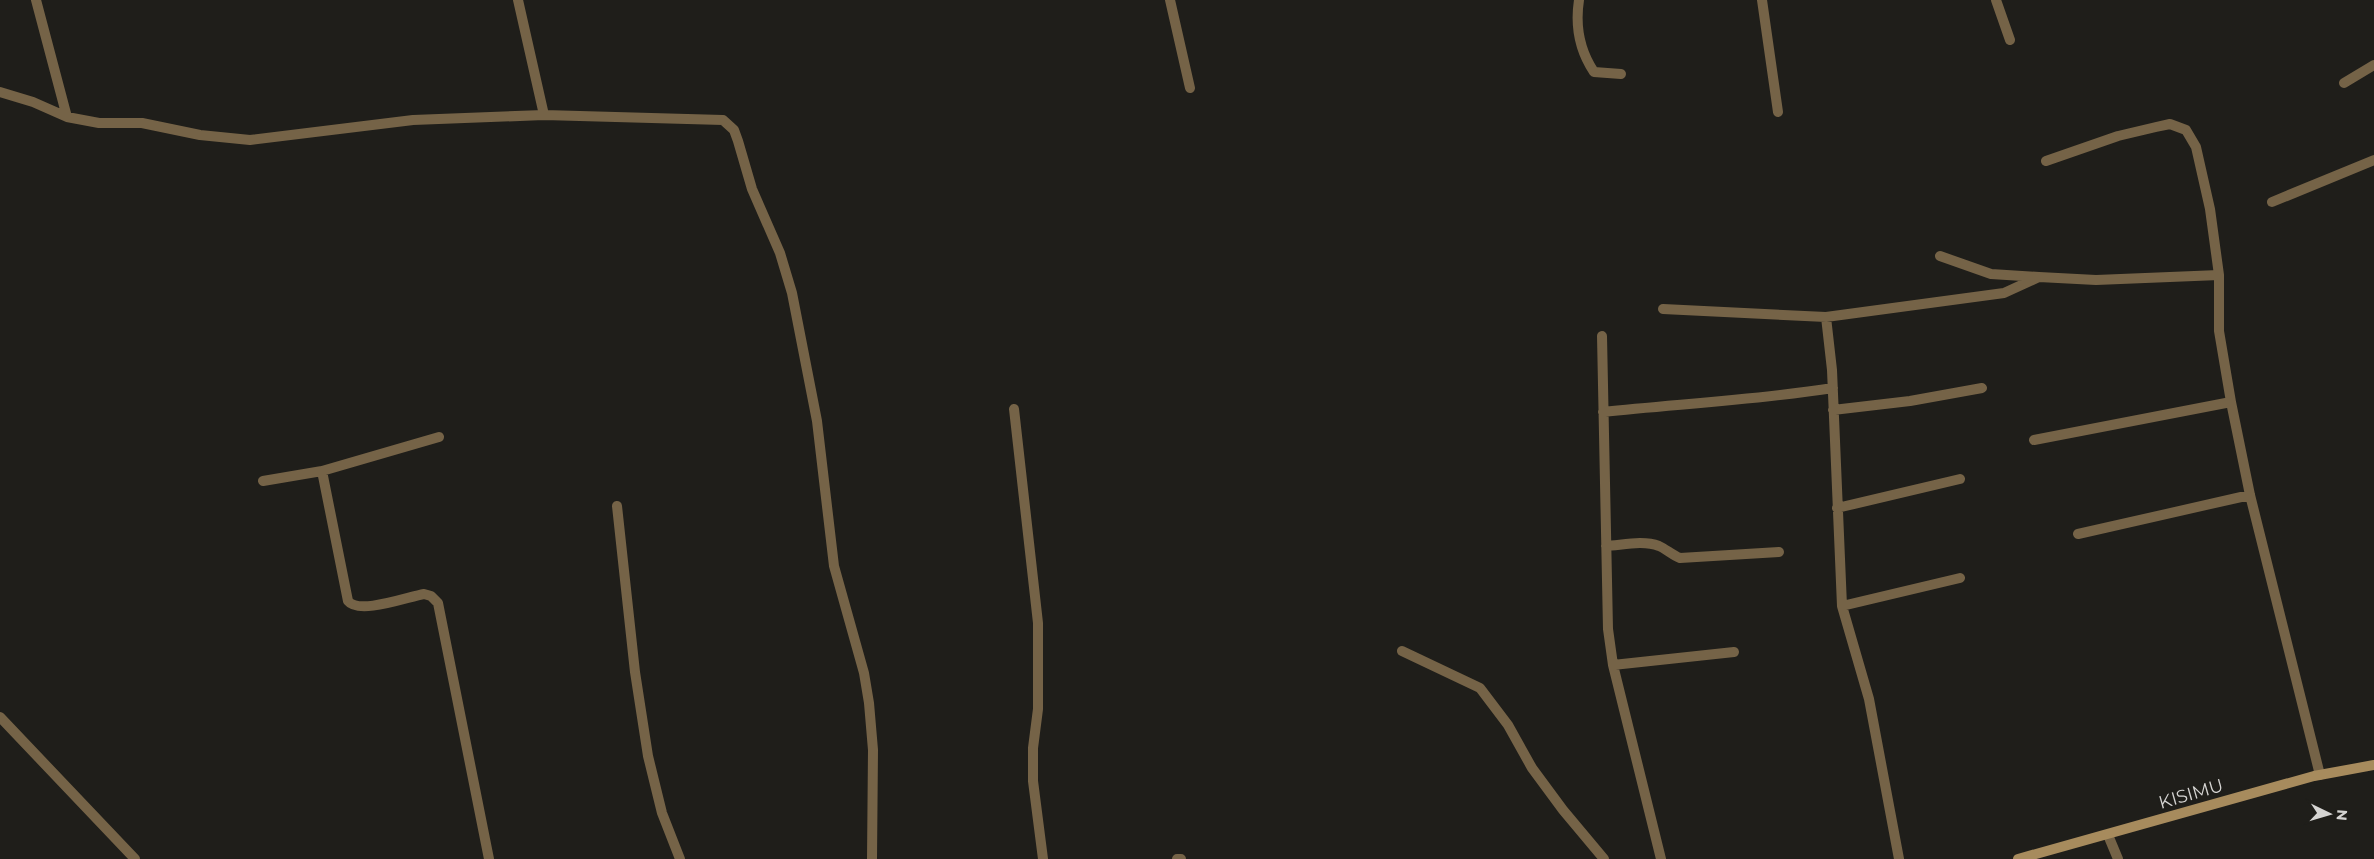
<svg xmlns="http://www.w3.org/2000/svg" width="2374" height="859" viewBox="0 0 2374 859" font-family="Montserrat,sans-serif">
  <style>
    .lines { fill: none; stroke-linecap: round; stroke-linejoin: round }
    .street { stroke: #756347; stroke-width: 10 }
    .secondary { stroke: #a78b5d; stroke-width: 10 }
    .labels { text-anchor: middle; stroke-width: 4; stroke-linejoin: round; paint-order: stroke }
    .street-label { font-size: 18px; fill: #d5d4d2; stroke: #1f1e1a }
  </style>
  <rect width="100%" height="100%" fill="#1f1e1a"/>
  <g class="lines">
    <!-- street -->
    <path class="street" d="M36 0 67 117
      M518 0 544 115
      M1170 0 1190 88
      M1579 0C1575 26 1580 51 1594 72L1621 74
      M1762 0 1778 112
      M1996 0 2010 40
      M2344 83 2374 65
      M0 92 33 102 67 117 99 123H142L200 135 250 140 413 120 544 115 723 120 734 130 738 141 752 189 780 253 792 293 817 421 834 566 864 673 869 703 873 750 872 859
      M2046 161 2118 136 2156 127 2170 124 2186 130 2196 147 2210 209 2219 275V331L2231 402 2250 495 2320 775
      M2272 202 2374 160
      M1940 256 1991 274 2039 277 2096 280 2219 275
      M1663 309 1826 317 2004 293 2039 277
      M1826 317 1832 370 1842 606 1869 699 1899 859
      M1602 336 1608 629 1613 665 1661 859
      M1014 409 1038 623V709L1033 748V781L1043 859
      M1833 410 1910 401 1982 388
      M1603 412C1679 404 1757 400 1833 388
      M2034 440 2231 402
      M322 471 348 601C359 615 407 597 424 594L431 596 438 603 489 859
      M263 481 322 471 439 437
      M617 506 635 672 648 756 662 813 680 859
      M1837 508 1960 479
      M2078 534 2250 495
      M1606 546C1623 545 1643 540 1659 546 1666 549 1672 555 1680 558L1779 552
      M1842 606 1960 578
      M1402 651 1480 688 1508 725 1532 768 1563 810 1604 859
      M1613 665 1734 652
      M0 717 135 859
      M2108 835 2118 859
      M1177 859H1181"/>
    <!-- secondary -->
    <path class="secondary" d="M2018 859 2314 776 2374 765"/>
  </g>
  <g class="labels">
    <!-- street labels -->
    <g class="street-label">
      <text transform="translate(2191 794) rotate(-16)" y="6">KISIMU</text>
    </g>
  </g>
  <!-- north arrow -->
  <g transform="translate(2329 814) rotate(95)" stroke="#1f1e1a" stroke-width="4" paint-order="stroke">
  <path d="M0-4L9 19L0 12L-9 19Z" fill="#d5d4d2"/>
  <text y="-8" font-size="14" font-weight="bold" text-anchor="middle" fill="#d5d4d2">N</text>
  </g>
</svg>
